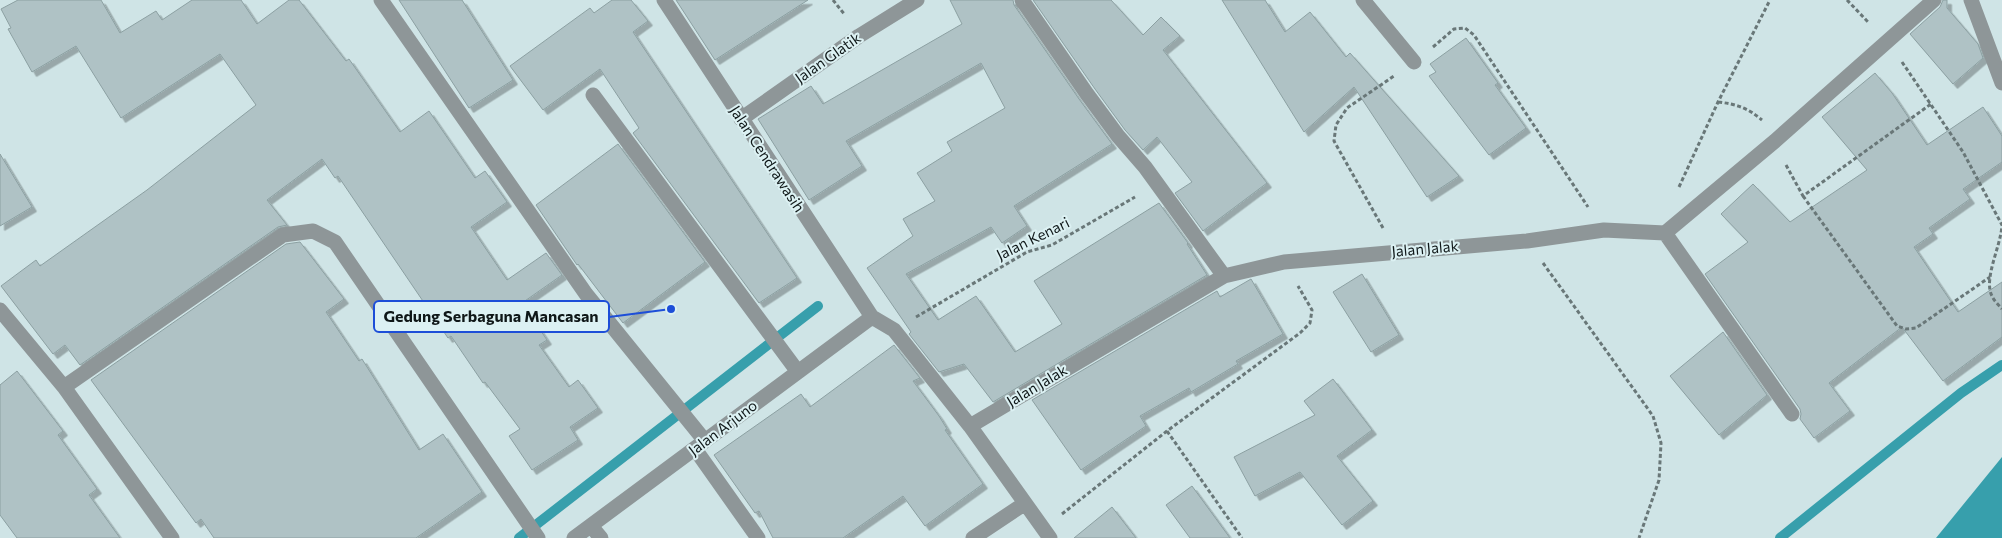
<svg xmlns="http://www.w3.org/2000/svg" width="2002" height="538" viewBox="0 0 2002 538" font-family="Commissioner,sans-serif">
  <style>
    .water { fill: #379fac }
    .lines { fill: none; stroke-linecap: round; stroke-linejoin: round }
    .stream { stroke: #379fac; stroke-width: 10 }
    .building { fill: #afc2c5; stroke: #8ca0a2; filter: url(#shadow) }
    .path { stroke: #697778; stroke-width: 3; stroke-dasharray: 4 2.5; stroke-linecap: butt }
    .minor { stroke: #8e9698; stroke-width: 15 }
    .labels { text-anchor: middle; stroke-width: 4; stroke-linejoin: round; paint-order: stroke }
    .street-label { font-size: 15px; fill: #0f1718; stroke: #dcf1f3 }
    .leader { fill: none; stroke: #1d4ed8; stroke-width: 2 }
    .callout-dot { fill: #1d4ed8; stroke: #dcf1f3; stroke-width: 2 }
    .callout { fill: #dcf1f3; stroke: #1d4ed8; stroke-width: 2 }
    .callout-label { font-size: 16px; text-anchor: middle; font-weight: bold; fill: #0f1718 }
  </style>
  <defs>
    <filter id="shadow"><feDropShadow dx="4.5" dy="4.5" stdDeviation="0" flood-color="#0004"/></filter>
  </defs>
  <rect width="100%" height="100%" fill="#cfe4e6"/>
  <!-- water -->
  <path class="water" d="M2002 457V538H1936Z"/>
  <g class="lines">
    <!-- stream -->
    <path class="stream" d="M519 538 818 306
      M1780 538 1961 393 2002 365"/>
  </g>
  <!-- building -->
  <path class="building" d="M18 0H101L120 33 156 11 162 20 192 0H241L257 24 289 0H299L346 61 349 59 400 132 429 111 475 178 485 171 507 202 471 227 507 280 546 253 562 275 522 303 547 340 539 345 569 387 578 380 598 408 570 427 578 440 532 470 509 436 520 429 485 382 483 383 451 336 448 338 338 176 335 178 322 159 267 200 287 225 278 227 80 365 65 345 53 354 1 286 36 260 40 266 147 190 256 105 220 54 121 118 76 46 32 72 8 29 11 28 1 9Z
    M399 0H462L513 80 469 108Z
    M612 0H631L648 21 633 32 797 278 759 303 633 133 639 128 600 69 543 110 510 66 590 8 594 13Z
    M676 0H808L715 60Z
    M950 0H1013L1014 5 1079 99 1112 144 1014 206 1027 226 1002 243 991 227 906 274 938 320 976 296 1015 352 1062 324 1034 281 1159 203 1188 243 1187 244 1207 275 993 402 964 364 939 372 909 334 911 332 867 268 913 236 903 219 935 201 917 173 952 151 947 142 1005 108 981 63 846 141 862 166 809 200 758 119 811 86 823 104 962 24Z
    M1033 0H1111L1143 35 1161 17 1180 36 1163 50 1267 183 1203 231 1175 193 1192 182 1157 137 1143 150 1125 130 1095 89Z
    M1222 0H1265L1285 32 1310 12 1346 57 1350 53 1459 176 1427 197 1354 87 1304 132Z
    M1943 0H1947V8L1978 44 1983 58 1953 84 1910 34 1940 7Z
    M1466 38 1498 83 1495 85 1526 128 1489 155 1429 76 1436 72 1430 64Z
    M1875 73 1892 93 1927 145 1983 107 2002 136V162L1963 189 1970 199 1929 228 1933 234 1914 247 1958 312 2002 282V337L1943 381 1902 327 1829 383 1850 411 1814 438 1800 419 1801 414 1800 409 1705 274 1748 242 1721 214 1753 184 1790 222 1867 170 1822 117Z
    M618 144 705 262 623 323 578 264 577 265 536 205Z
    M0 154 32 207 0 226Z
    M300 242 344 299 326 312 359 361 362 359 419 450 443 434 482 492 416 538H214L201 519 196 523 91 380 286 244Z
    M1362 274 1399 335 1371 352 1333 292Z
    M1251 279 1283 334 1236 361 1238 364 1191 392 1189 388 1140 416 1146 426 1081 470 1032 400 1217 291 1220 297Z
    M1723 332 1767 395 1719 435 1670 376Z
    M894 345 920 378 913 381 939 416 947 429 945 430 983 484 925 526 903 496 843 538H773L759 511 755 513 714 455 801 394 810 407Z
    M17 371 63 431 58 435 97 489 89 495 120 538H17L0 515V385Z
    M1333 379 1372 430 1337 456 1373 501 1342 525 1300 472 1255 496 1234 457 1315 415 1304 401Z
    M1192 486 1230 538H1190L1166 505Z
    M1112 507 1136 538H1074Z"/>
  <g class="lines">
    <!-- path -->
    <path class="path" d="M833 0 845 15
      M1847 0 1869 23
      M1433 47 1454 29 1465 28 1474 35 1588 207
      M1902 62 1963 152 2002 225C2001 246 1983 279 1992 296 1994 301 1999 305 2002 309
      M1718 102C1736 104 1748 108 1762 120
      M1786 165 1803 196 1931 104
      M1679 187 1718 102 1770 0
      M1803 196 1897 326 1906 329 1916 328 1990 277
      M1383 228 1334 141 1336 125 1347 108 1394 76
      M1543 263 1653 416 1661 443 1659 480 1639 538
      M916 317 1027 252 1052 245 1135 197
      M1167 431 1242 538
      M1062 514 1167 431 1300 333 1310 323 1312 310 1298 286"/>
    <!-- minor -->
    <path class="minor" d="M381 0 586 294 705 441
      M664 0 872 317 894 330 970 426 1050 538
      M1022 0 1087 94 1118 136 1145 167 1224 276
      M1363 0 1414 62
      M1971 0 2002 83
      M593 95 798 372
      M741 119 859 36 917 0
      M1665 233 1775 141 1934 0
      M1665 233 1792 414
      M0 310 64 387 172 538
      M64 387 283 235 313 231 335 242 538 538
      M970 426 1224 276 1284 262 1527 241 1604 230 1665 233
      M695 449 758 538
      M591 526 601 538
      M574 538 872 317
      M973 538 1024 504"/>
  </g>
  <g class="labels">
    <!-- street labels -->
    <g class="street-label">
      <text transform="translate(828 58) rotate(-35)" y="5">Jalan Glatik</text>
      <text transform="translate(767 159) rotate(57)" y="5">Jalan Cendrawasih</text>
      <text transform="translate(1033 239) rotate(-26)" y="5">Jalan Kenari</text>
      <text transform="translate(1425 249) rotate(-5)" y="5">Jalan Jalak</text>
      <text transform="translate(1037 386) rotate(-31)" y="5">Jalan Jalak</text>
      <text transform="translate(723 428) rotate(-37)" y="5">Jalan Arjuno</text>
    </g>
  </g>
  <!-- callouts -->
  <path class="leader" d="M671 309L609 317"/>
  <circle class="callout-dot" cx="671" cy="309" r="5"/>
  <rect class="callout" x="374" y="301" width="235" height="31" rx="5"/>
  <g class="callout-label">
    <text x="491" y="322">Gedung Serbaguna Mancasan</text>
  </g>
</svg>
